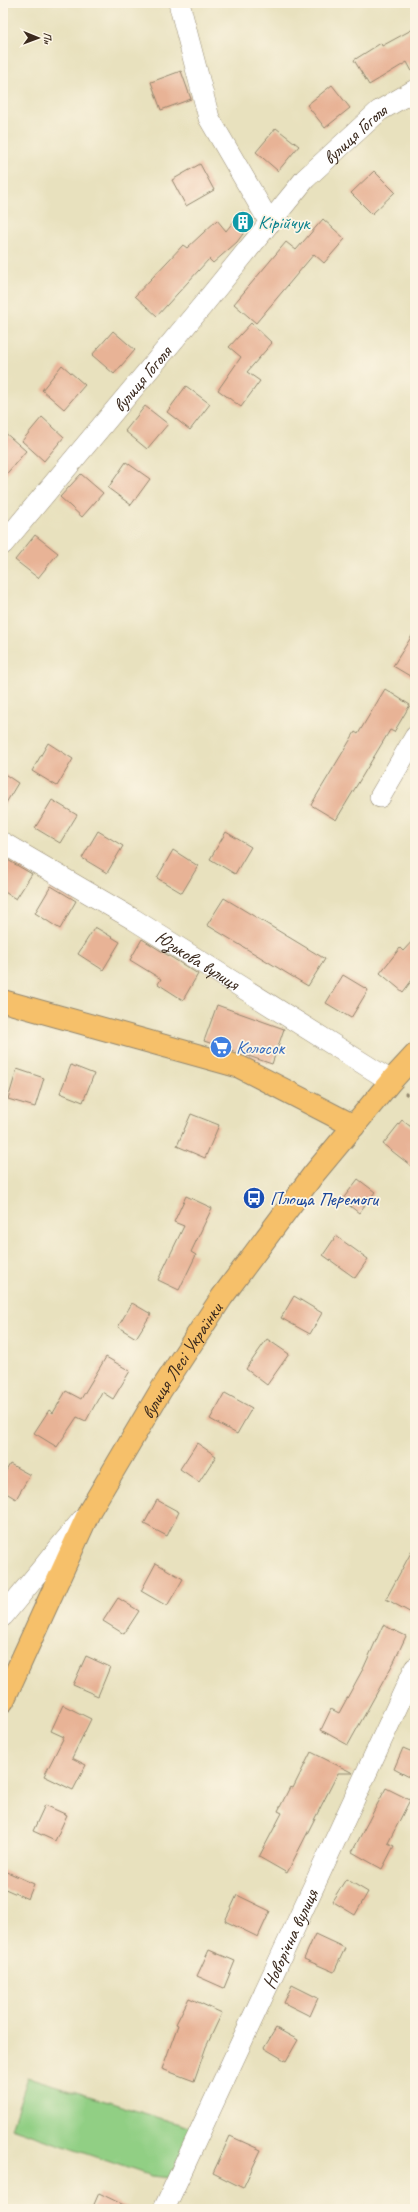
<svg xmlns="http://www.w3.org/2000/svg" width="418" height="2212" viewBox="0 0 418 2212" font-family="Caveat,sans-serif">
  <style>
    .green { fill: #91cf84; stroke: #667c51 }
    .building { fill: #e8b396 }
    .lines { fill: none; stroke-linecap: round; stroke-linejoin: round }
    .minor-casing { stroke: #92866e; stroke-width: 22 }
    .major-casing { stroke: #92866e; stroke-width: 24 }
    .path { stroke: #92866e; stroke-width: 2.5; stroke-dasharray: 3 3; stroke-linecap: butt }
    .minor { stroke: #fff; stroke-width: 21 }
    .major { stroke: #f6c06b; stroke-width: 22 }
    .labels { text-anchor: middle; stroke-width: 3.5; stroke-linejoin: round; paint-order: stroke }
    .street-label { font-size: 19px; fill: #3b2a1e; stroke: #fcf5e5 }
    .culture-label { font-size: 19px; fill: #0d838f; stroke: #fcf5e5; text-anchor: start }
    .shop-label { font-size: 19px; fill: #366cbe; stroke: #fcf5e5; text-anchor: start }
    .transit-label { font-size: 19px; fill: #164399; stroke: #fcf5e5; text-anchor: start }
  </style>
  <rect width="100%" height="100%" fill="#fcf5e5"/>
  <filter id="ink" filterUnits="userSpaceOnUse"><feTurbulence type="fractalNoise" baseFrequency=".025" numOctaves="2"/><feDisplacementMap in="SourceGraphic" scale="8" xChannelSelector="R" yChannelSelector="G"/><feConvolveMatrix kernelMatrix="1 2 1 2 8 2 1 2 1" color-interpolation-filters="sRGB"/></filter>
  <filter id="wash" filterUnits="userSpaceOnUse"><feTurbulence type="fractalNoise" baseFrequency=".012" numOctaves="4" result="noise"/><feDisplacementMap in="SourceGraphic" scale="16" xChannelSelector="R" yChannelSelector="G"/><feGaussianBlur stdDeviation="0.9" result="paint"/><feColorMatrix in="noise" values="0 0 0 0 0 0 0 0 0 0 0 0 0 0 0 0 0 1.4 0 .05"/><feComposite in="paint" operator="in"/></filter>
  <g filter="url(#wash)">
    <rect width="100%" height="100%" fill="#e8e1be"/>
    <!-- green -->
    <path class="green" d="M28 2077 192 2128 171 2178 151 2176 11 2128Z"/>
    <g id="blocks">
      <!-- building -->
      <path class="building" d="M415 28V77L407 62 369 85 354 60 381 43 382 46Z
        M181 71 191 99 161 110 151 82Z
        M332 85 350 108 325 128 307 105Z
        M276 128 299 146 278 171 256 152Z
        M200 164 214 190 186 206 172 180Z
        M374 171 395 192 372 214 351 193Z
        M242 211 253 220 237 242 213 263 209 259 157 316 135 296 183 245 187 248 217 220 226 231Z
        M323 219 345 239 324 263 314 254 256 323 234 304 286 242 296 250Z
        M251 323 272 343 247 372 260 381 241 407 218 390 241 357 229 347Z
        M113 331 135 350 114 374 92 355Z
        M62 365 85 385 64 409 42 390Z
        M186 386 210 404 190 430 167 412Z
        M145 406 168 424 147 449 125 431Z
        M42 417 64 437 44 461 22 441Z
        M3 431 26 451 3 478Z
        M126 462 150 479 131 505 108 488Z
        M81 474 103 493 82 517 60 497Z
        M35 535 58 553 38 578 15 560Z
        M415 631V679L393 666Z
        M385 689 410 705 394 732 390 730 336 820 311 805 355 732 358 734Z
        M48 743 73 759 57 786 32 771Z
        M3 773 18 783 3 808Z
        M52 800 77 815 60 843 35 828Z
        M98 831 123 846 107 873 82 858Z
        M226 832 251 847 235 874 210 859Z
        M173 850 198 866 182 893 157 878Z
        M6 859 32 874 16 899 3 891V864Z
        M51 886 76 901 60 929 35 913Z
        M224 898 325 959 308 986 207 925Z
        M95 927 120 942 103 970 78 954Z
        M415 938V976L403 992 380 973 400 948 403 951Z
        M142 939 198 974 183 1000 158 984 161 979 130 960Z
        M343 975 368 990 351 1018 326 1003Z
        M217 1005 284 1029 272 1064 204 1041Z
        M71 1065 94 1074 83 1102 60 1093Z
        M17 1069 44 1078 35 1107 8 1099Z
        M191 1114 219 1125 205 1158 177 1146Z
        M402 1120 415 1130V1169L383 1144Z
        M358 1179 375 1192 359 1213 342 1200Z
        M186 1196 212 1208 191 1252 196 1255 179 1290 158 1280 184 1226 174 1222Z
        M336 1236 368 1259 355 1278 323 1255Z
        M294 1296 322 1313 310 1334 281 1318Z
        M132 1303 151 1314 136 1338 118 1327Z
        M267 1339 289 1354 267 1385 246 1369Z
        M106 1357 130 1371 113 1399 102 1392 86 1421 77 1417 57 1447 34 1433 49 1410 53 1413 66 1391 81 1399Z
        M225 1393 252 1408 237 1434 210 1419Z
        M197 1443 216 1456 199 1482 180 1469Z
        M10 1464 30 1475 16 1499 3 1491V1476Z
        M157 1500 179 1512 167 1536 144 1524Z
        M415 1545V1615L386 1599Z
        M156 1563 183 1579 167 1606 141 1591Z
        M118 1598 139 1611 124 1634 103 1621Z
        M383 1625 406 1636 394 1662 348 1745 321 1730 331 1709 339 1713 364 1667Z
        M86 1656 110 1667 98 1696 73 1685Z
        M63 1705 91 1719 72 1758 86 1765 73 1790 44 1776 64 1737 51 1731Z
        M403 1748 415 1753V1780L394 1769Z
        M311 1752 353 1773H338L287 1873 259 1857 282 1813 278 1811 290 1787 293 1788Z
        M386 1788 410 1800 388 1843 394 1846 382 1869 352 1852Z
        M45 1805 67 1815 55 1841 33 1831Z
        M3 1870 34 1884 28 1899 3 1888Z
        M346 1879 368 1892 355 1915 332 1901Z
        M237 1895 270 1911 258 1937 225 1921Z
        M315 1934 345 1948 334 1972 304 1959Z
        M209 1950 235 1961 224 1988 197 1976Z
        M292 1985 318 1998 310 2016 284 2003Z
        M189 1998 222 2013 206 2047 194 2081 162 2069 178 2025 176 2024Z
        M276 2028 298 2040 286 2061 264 2048Z
        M230 2136 261 2150 243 2188 213 2173Z
        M99 2193 132 2209H92Z"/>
    </g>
  </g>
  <g filter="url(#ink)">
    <use href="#blocks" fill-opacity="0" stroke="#92866e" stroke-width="1"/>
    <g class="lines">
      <!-- minor casing -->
      <g class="minor-casing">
        <g id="minor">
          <path d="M179 3 209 118 270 223"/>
          <path id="s1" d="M3 544 203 305 305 179 379 111 415 90"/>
          <path d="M380 797 415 737"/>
          <path id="s2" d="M3 843 133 919 391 1081"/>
          <path d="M3 1616 82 1520"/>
          <path id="s3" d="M164 2209 415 1668"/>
        </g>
      </g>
      <!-- major casing -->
      <g class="major-casing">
        <g id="major">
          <path d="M3 1001 240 1067 354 1126"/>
          <path id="s4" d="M3 1701 90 1510 161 1390 222 1297 313 1175 391 1081 415 1055"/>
        </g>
      </g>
      <!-- path -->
      <path class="path" d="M405 1093 415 1102"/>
      <!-- minor -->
      <use href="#minor" class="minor"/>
      <!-- major -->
      <use href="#major" class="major"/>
    </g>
  </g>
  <!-- icons -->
  <defs>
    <g id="building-disc" transform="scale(1.15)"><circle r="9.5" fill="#0f9aa8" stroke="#fcf5e5"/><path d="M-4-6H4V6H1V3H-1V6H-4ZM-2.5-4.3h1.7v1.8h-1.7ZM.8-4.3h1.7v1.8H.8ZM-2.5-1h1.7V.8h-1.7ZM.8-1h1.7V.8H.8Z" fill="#fff"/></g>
    <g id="supermarket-disc" transform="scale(1.15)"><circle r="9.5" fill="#3f7fe0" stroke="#fcf5e5"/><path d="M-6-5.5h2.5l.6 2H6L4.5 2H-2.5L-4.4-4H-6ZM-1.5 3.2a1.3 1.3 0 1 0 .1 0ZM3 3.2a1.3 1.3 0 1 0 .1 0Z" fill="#fff"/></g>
    <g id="bus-disc" transform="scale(1.15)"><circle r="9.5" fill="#1a4fb4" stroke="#fcf5e5"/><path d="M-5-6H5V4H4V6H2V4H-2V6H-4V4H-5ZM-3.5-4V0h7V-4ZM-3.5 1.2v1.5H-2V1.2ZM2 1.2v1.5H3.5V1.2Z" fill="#fff"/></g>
  </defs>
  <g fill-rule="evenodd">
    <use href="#building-disc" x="243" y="222"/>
    <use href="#supermarket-disc" x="221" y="1047"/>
    <use href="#bus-disc" x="254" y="1198"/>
  </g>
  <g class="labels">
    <!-- street labels -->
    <g class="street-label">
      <text dy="7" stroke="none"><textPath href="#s1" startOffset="541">вулиця Гоголя</textPath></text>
      <text dy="7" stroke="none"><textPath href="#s1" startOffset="216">вулиця Гоголя</textPath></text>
      <text dy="7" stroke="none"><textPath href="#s2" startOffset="227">Юзькова вулиця</textPath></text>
      <text dy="7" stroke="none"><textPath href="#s4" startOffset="385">вулиця Лесі Українки</textPath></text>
      <text dy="7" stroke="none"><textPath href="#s3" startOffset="298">Новорічна вулиця</textPath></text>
    </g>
    <!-- culture labels -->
    <g class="culture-label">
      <text x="258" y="229">Кірійчук</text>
    </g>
    <!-- shop labels -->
    <g class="shop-label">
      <text x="236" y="1054">Колосок</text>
    </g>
    <!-- transit labels -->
    <g class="transit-label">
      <text x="270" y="1205">Площа Перемоги</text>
    </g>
  </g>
  <!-- margin -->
  <rect width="418" height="2212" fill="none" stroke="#fcf5e5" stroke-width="16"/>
  <!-- north arrow -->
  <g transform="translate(38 38) rotate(91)" stroke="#fcf5e5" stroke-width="3" paint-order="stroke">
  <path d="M0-3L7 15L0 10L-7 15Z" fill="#3b2a1e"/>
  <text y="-6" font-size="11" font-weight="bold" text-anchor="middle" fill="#3b2a1e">Пн</text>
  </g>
</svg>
